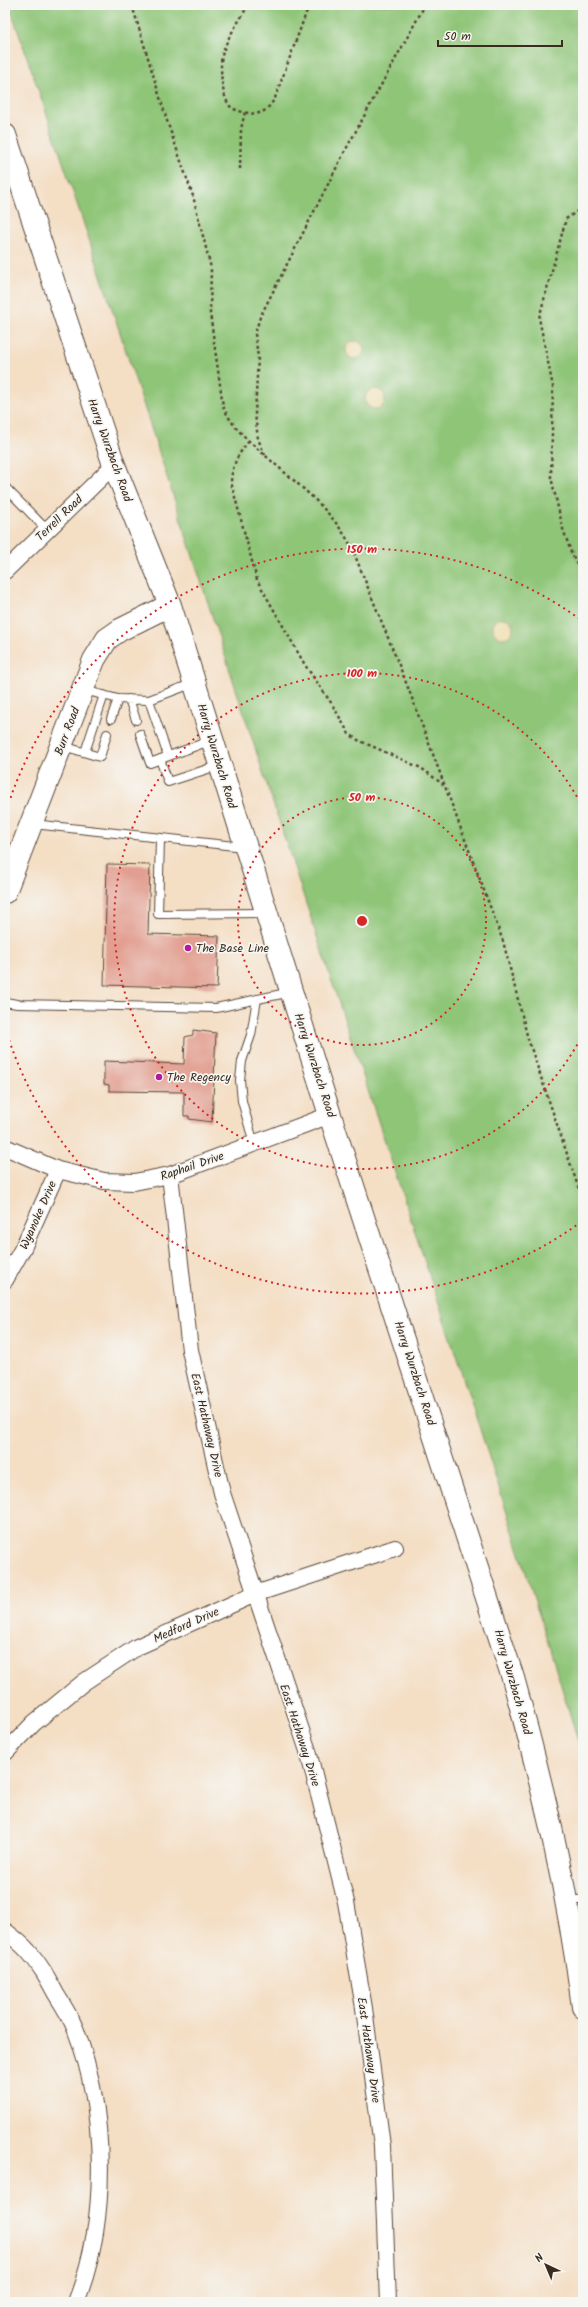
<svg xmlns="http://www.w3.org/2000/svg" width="588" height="2307" viewBox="0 0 588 2307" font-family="Kalam,sans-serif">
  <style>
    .green { fill: #8ec577; stroke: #64784a }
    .sand { fill: #eeda9e; stroke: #94825e }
    .building { fill: #e29f91 }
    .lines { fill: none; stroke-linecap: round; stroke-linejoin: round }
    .lane-casing { stroke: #574537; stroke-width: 10 }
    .street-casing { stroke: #574537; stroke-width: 18 }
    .secondary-casing { stroke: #574537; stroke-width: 24 }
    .path { stroke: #574537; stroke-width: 2.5; stroke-dasharray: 3 3; stroke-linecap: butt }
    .lane { stroke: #fff; stroke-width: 8 }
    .street { stroke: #fff; stroke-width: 16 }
    .secondary { stroke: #fff; stroke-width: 22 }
    .ring { fill: none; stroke: #d62828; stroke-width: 2; stroke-dasharray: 2 4 }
    .poi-dot { fill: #b5179e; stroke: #f6f6f2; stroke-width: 1.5 }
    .labels { text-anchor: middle; stroke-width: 3.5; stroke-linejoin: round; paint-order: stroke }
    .street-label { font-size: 12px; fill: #3b2a1e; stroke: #f6f6f2 }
    .poi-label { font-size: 12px; fill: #3b2a1e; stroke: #f6f6f2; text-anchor: start }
    .centre { fill: #d62828; stroke: #f6f6f2; stroke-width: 2 }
    .ring-label { font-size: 12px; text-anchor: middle; font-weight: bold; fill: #d62828; stroke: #f6f6f2; stroke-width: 3.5; stroke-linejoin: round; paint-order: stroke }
  </style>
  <rect width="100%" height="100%" fill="#f6f6f2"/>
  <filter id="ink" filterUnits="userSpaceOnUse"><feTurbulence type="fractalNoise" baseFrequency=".025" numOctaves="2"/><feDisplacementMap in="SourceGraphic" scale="8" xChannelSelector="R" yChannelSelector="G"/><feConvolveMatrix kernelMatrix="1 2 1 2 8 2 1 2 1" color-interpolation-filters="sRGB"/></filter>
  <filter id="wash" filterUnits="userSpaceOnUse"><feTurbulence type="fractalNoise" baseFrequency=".012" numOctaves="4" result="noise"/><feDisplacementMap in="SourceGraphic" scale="16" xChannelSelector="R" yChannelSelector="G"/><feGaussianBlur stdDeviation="0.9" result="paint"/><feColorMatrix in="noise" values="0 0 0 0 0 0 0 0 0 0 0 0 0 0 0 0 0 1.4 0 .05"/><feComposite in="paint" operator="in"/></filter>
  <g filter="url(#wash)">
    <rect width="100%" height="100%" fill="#f4dec4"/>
    <!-- green -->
    <path class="green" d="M9 5H583V1757C494 1461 393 1169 297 876 201 585 110 293 9 5Z"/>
    <!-- sand -->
    <path class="sand" d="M346 350a9 9 0 1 1 18 0a9 9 0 1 1-18 0Z
      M365 399a10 10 0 1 1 20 0a10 10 0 1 1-20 0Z
      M493 628a10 10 0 1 1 20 0a10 10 0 1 1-20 0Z"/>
    <g id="blocks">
      <!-- building -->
      <path class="building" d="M107 864 150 865 148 934 219 936 217 988 104 985Z
        M193 1030 216 1033 212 1122 189 1119V1116H184V1092L109 1091V1085L104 1084V1061L184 1064 185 1037 193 1035Z"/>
    </g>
  </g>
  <g filter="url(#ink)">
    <use href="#blocks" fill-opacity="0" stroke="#574537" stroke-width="1"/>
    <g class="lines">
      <!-- lane casing -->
      <g class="lane-casing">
        <path id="lane" d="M5 487 47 530
          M84 690 118 699 111 719
          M118 699 149 700 194 683
          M129 699 136 720
          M149 700 168 756
          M140 734 150 763 212 740
          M63 746 100 757 107 734
          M85 752 104 695
          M160 759 168 782 220 765
          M33 824 244 847
          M160 839 158 914 266 913
          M5 1002 17 1004 216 1008 291 992
          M254 1144 242 1101 240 1080 242 1061 251 1035 257 999
          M568 1902 583 1899"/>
      </g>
      <!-- street casing -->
      <g class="street-casing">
        <path id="street" d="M5 571 114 465
          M5 1147 58 1170 104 1181 134 1182 170 1175 330 1115
          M170 1175 190 1350 222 1493 308 1751 346 1902 364 2008 382 2146 388 2302
          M5 1280 23 1248 58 1170
          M5 1753 34 1723 84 1682 137 1647 255 1594 395 1548
          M5 1931C13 1937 21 1943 28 1951 40 1964 48 1979 56 1994 63 2005 70 2016 75 2028 107 2111 109 2220 76 2302"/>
      </g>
      <!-- secondary casing -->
      <g class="secondary-casing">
        <path id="secondary" d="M5 135 114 465 170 605 330 1115 513 1678C543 1787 569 1895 583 2007
          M5 892 94 660 107 639 120 630 170 605"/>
      </g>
      <!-- path -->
      <path class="path" d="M132 5 168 124 193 196 211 268 210 313 223 406C232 428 250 442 267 457 298 485 332 509 352 548L407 685 503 941 528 1039 583 1201
        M248 5C239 23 222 43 221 63 221 76 222 94 229 105 232 109 238 111 243 112 259 116 266 113 275 98L309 5
        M240 169 241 129 245 112
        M583 207 566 219 539 318 553 387 551 477 563 529 571 552 583 576
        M249 441C238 454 232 465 231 482L257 580 305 665 332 704 349 734 358 740 421 768 444 785
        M265 455 258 439 255 414 258 357 255 334 260 317 345 151 425 5"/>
      <!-- lane -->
      <use href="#lane" class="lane"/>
      <!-- street -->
      <use href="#street" class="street"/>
      <!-- secondary -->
      <use href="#secondary" class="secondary"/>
    </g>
  </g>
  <!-- distance rings -->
  <g class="ring">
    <circle cx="362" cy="921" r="124"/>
    <path d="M583 1034A248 248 0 1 1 583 808"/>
    <path d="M581 1222A372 372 0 0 1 5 1027M5 815A372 372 0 0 1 581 620"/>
  </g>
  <!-- markers -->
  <g class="poi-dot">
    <circle cx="188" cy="948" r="4"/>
    <circle cx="159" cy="1077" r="4"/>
  </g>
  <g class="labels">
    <!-- street labels -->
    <g class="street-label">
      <text transform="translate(110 450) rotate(70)" y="4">Harry Wurzbach Road</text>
      <text transform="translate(59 518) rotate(-44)" y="4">Terrell Road</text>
      <text transform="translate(67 731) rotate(-69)" y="4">Burr Road</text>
      <text transform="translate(217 756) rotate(73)" y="4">Harry Wurzbach Road</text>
      <text transform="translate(315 1065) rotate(72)" y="4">Harry Wurzbach Road</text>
      <text transform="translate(192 1166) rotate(-19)" y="4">Raphail Drive</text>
      <text transform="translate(38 1215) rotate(-66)" y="4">Wyanoke Drive</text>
      <text transform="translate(415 1373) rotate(72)" y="4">Harry Wurzbach Road</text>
      <text transform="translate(207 1425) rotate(77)" y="4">East Hathaway Drive</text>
      <text transform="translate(186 1625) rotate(-24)" y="4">Medford Drive</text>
      <text transform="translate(513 1682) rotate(74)" y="4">Harry Wurzbach Road</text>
      <text transform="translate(300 1735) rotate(72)" y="4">East Hathaway Drive</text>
      <text transform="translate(369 2050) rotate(82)" y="4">East Hathaway Drive</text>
    </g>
    <!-- poi labels -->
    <g class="poi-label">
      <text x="196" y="952">The Base Line</text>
      <text x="167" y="1081">The Regency</text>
    </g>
  </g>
  <circle cx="362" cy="921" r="6" class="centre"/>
  <g class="ring-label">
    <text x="362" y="553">150 m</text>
    <text x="362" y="677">100 m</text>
    <text x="362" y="801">50 m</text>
  </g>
  <!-- margin -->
  <rect width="588" height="2307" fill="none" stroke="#f6f6f2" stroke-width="20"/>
  <!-- north arrow -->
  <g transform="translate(546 2265) rotate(316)" stroke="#f6f6f2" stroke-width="3" paint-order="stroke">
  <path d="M0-3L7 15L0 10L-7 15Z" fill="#3b2a1e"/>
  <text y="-6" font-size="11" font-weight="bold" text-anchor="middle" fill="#3b2a1e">N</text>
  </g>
  <!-- scale -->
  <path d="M438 40v6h124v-6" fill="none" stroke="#3b2a1e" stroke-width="2"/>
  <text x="444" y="40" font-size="12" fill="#3b2a1e" stroke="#f6f6f2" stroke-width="3" paint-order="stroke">50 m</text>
</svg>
